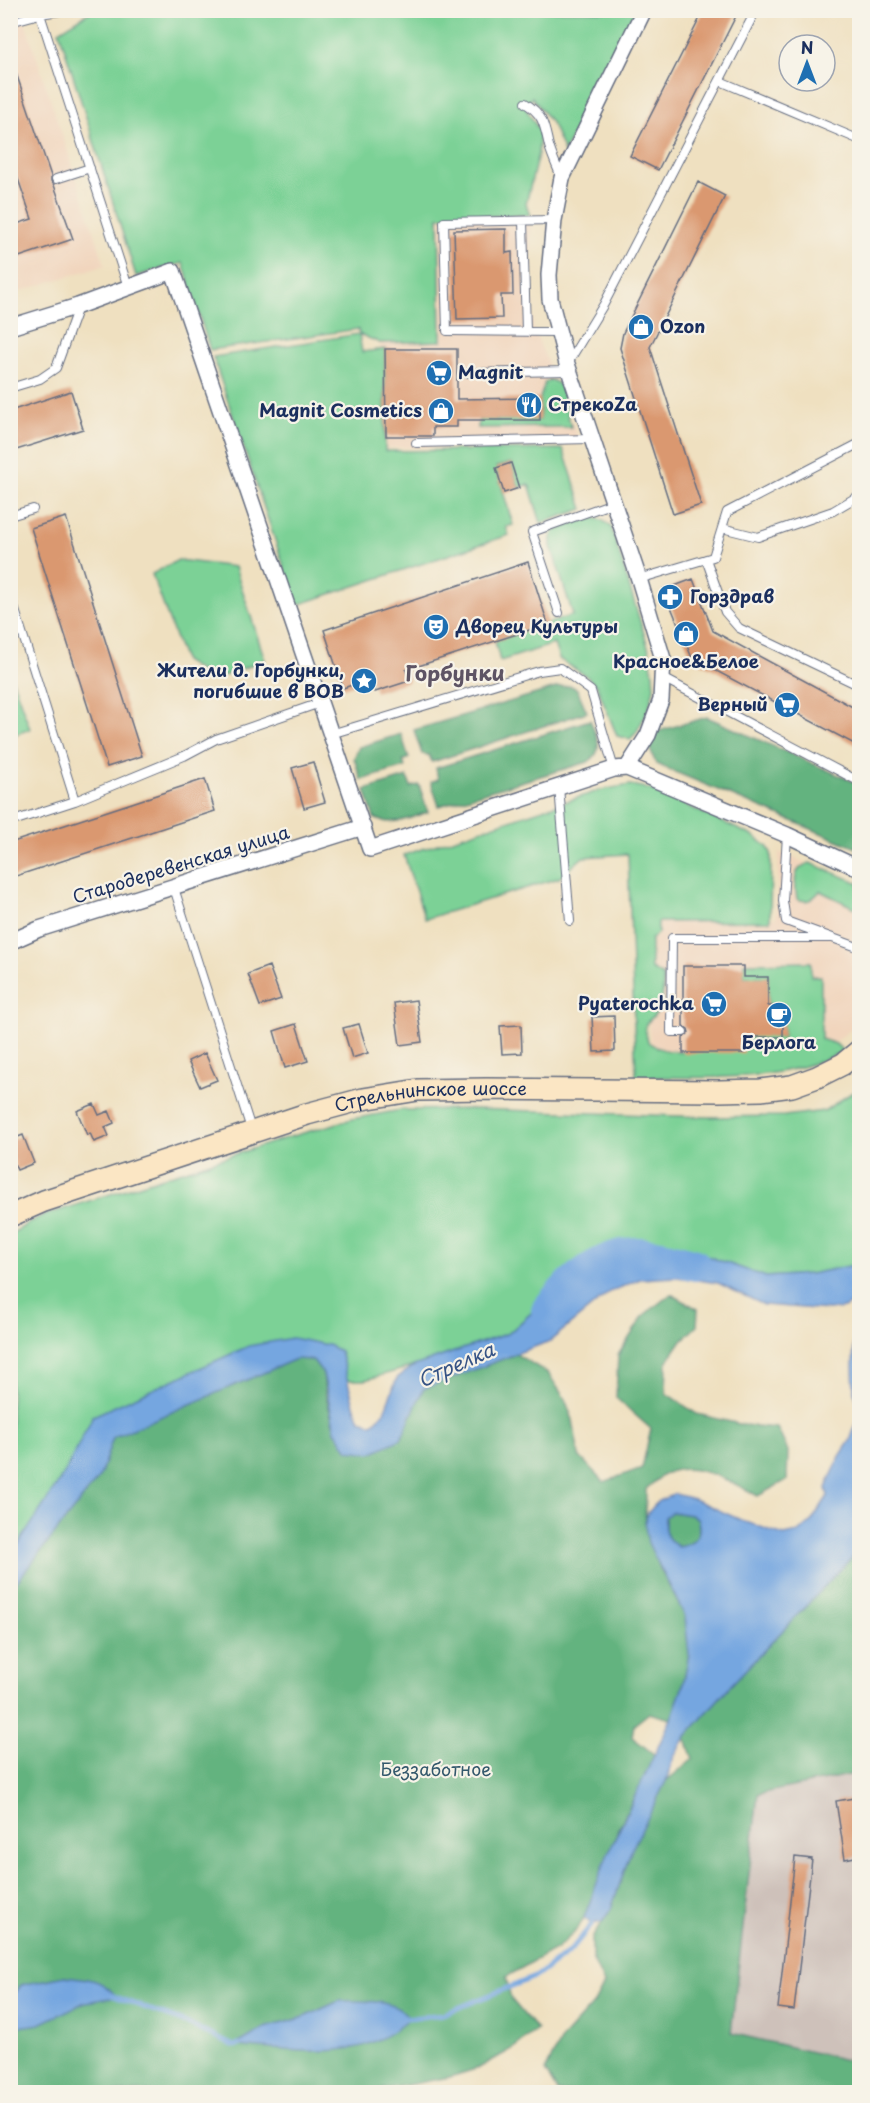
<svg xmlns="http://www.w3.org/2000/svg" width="870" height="2103" viewBox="0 0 870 2103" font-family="'Playpen Sans',sans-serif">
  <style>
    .built { fill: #f1d5bd }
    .industrial { fill: #cec1ba }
    .green { fill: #7bd196; stroke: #4b807a; stroke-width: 1.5 }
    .forest { fill: #64b37f; stroke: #40716e; stroke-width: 1.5; fill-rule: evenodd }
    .water { fill: #74a6e0; stroke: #486a9f; stroke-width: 1.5; fill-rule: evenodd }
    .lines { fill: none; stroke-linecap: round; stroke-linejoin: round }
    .stream { stroke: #74a6e0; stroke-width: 5 }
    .river { stroke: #74a6e0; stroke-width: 32 }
    .building { fill: #da9870 }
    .lane-casing { stroke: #656d80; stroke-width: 10 }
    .street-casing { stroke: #656d80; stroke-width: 18 }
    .secondary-casing { stroke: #656d80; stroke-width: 24 }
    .lane { stroke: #fff; stroke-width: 8 }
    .street { stroke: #fff; stroke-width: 15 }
    .secondary { stroke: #fbe6c4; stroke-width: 21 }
    .labels { text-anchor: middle; stroke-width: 4.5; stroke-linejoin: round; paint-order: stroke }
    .poi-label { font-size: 18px; font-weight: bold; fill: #1b2f5e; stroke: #f7f3e8; text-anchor: start }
    .street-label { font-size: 18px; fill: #1b2f5e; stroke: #f7f3e8 }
    .park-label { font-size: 18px; fill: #33586c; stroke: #f7f3e8 }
    .water-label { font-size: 20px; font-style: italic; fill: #365385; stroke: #f7f3e8 }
    .quarter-label { font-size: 21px; font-weight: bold; fill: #5e5464; stroke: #f7f3e8 }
  </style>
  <rect width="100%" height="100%" fill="#f7f3e8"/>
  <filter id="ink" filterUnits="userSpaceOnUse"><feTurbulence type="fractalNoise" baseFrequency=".0167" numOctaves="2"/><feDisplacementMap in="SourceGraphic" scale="12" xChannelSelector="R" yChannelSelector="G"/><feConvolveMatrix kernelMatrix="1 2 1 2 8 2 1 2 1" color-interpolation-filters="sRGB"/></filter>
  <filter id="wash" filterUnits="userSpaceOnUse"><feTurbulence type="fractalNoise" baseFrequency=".008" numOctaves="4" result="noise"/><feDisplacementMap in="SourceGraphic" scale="24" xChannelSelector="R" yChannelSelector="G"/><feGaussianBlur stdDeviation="1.35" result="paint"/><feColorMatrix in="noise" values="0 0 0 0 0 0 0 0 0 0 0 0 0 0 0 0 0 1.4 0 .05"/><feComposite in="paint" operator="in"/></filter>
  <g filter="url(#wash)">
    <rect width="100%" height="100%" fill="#efe0c0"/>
    <!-- built -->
    <path class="built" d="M21 10 105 265 11 294 10 11Z
      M530 215 533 327 581 444 381 448 380 343 441 341 439 216Z
      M779 852 859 885V1023L815 1058 653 1063 635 916 776 918Z"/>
    <!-- industrial -->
    <path class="industrial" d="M859 1773V2063L731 2033 758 1794Z"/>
    <!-- green -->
    <path class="green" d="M93 10 635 11 564 152 552 124 532 97 526 109 540 132 538 154 526 204 530 215 439 217 441 341 380 343 359 334 362 352 385 349V451L563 449 583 509 541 523 529 484 519 488 511 463 496 467 513 525 506 527 509 535 297 605 213 357 359 334 358 329 210 350 183 263 136 276 59 31Z
      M550 380 556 382 561 386 571 427 478 428 479 420H540V398L545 382Z
      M589 517 602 520 611 527 649 650 653 675 654 688 649 708 636 733 630 739 617 736 597 686 585 675 559 659 554 644 500 661 495 641 573 615 551 546V538L554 531Z
      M178 560 235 567 265 660 218 678 208 676 184 661 152 574Z
      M13 681 30 729 11 736 10 682Z
      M630 785 642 787 657 792 753 836 767 846 771 853 770 921 658 922V933L651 939V969L663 976C663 986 664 1000 659 1009 648 1027 641 1017 648 1042 681 1065 710 1040 745 1037 757 1035 770 1037 783 1037V1006H768V977H744V963L811 962V976H821V1039L836 1044 843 1051C780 1084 706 1077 636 1077L628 854 583 857 559 878 425 919 404 855 601 790Z
      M810 863 859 883V910L820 891C812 900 808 903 797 899 795 883 791 868 810 863Z
      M859 1088V1264L810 1274 766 1277 707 1256 592 1267 549 1297 509 1333 414 1366 365 1380H347L340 1351 249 1346 93 1416 64 1474 16 1549 11 1553V1234L39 1217 286 1138 352 1119 401 1110 476 1109 708 1117 784 1116 824 1111Z"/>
    <!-- forest -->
    <path class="forest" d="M571 686 577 689 587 712 432 762 429 755 422 754 414 730 559 687Z
      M707 717 859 784V849L656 764 649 747 655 732Z
      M590 720C596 736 606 750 588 762L439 806 431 782 438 779 436 768Z
      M401 734 409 758 403 761 405 767 361 780 354 758 359 747Z
      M407 777 411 787 419 785 428 812C410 818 392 827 374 818L365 790Z
      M671 1294 698 1309 697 1326 682 1340 667 1362 666 1393 697 1414 744 1425 777 1428 788 1451 787 1480 758 1496C733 1483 693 1459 665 1474 658 1478 652 1484 646 1489L645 1525 660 1569 685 1616 689 1654 683 1686 671 1719 649 1713 634 1725 632 1737 655 1755 620 1826 584 1918 574 1933 557 1948 506 1977 511 1999 537 2030 512 2049 479 2068 450 2077 380 2090 377 2092H11V2028L12 2029 85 2002 117 1996 65 1976 21 1985 11 2000V1589L100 1476 113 1437 296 1359 313 1360 323 1373 325 1392 335 1431 401 1439 423 1389 516 1354 548 1373 565 1399 573 1420 579 1456 604 1482 642 1468 651 1429 616 1398 618 1355 644 1315ZM339 2001 395 2030 353 2048 292 2049 236 2046 265 2028 302 2018Z
      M672 1512 691 1515 698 1520C701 1536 695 1544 679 1547 665 1539 664 1532 665 1516Z
      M859 1550V1773L758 1794 731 2033 859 2063V2085L847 2092H777L738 2087 727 2092H558L545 2071 561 2040 594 2003 604 1984 592 1958V1938L611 1909 631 1851 666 1781 693 1759 685 1737 730 1686Z"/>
    <!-- water -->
    <path class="water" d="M707 1256 766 1277 810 1274 859 1264V1298L844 1308 829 1310 764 1305 718 1283 677 1277 640 1279 610 1292 550 1341 423 1389 401 1439 371 1453 348 1450 335 1431 323 1373 313 1360 296 1359 113 1437 100 1476 11 1589V1553L16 1548 64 1474 93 1416 249 1346 292 1338 328 1345 340 1351 354 1405 360 1420 372 1424 384 1412 397 1378 414 1366 509 1333 549 1297 592 1267 638 1257Z
      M858 1322 860 1323 859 1550 730 1686 685 1737 673 1759 666 1781 631 1851 611 1909 602 1922 592 1924 584 1918 607 1856 671 1719 683 1686 689 1654 685 1616 648 1543 645 1525 647 1514 658 1501 675 1494 694 1499 743 1521 784 1535 799 1532 811 1522 828 1496 826 1488 840 1456 850 1441 856 1424 859 1405 854 1392 853 1367 854 1344ZM672 1512 691 1515 698 1520C702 1536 695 1544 679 1547 665 1539 664 1532 665 1517Z
      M65 1976C89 1979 101 1978 117 1997L85 2002 40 2024 11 2028V2000L21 1985Z
      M339 2001C365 2001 392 1998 410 2018 394 2032 373 2045 352 2048 314 2055 272 2048 234 2046L265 2028 302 2018Z"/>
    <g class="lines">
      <!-- stream -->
      <path class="stream" d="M111 1995 181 2021 234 2046 239 2045
        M405 2019 443 2014 537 1976 571 1950 592 1924"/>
      <!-- river -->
      <path class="river" d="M547 1310C568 1282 603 1252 640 1253 658 1254 678 1260 695 1265"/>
    </g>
    <g id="blocks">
      <!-- building -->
      <path class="building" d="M704 10H739L658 170 630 156Z
        M10 64H13L51 176V181L54 185 73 239 10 260V226L32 219 10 156Z
        M698 182 725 196 650 347 701 505 673 514 620 348 623 333Z
        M506 229V253L512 252 513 295H501L502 318 457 319 454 230Z
        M385 349H457V399L540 398V420H457V427H433V436H386Z
        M71 391 83 429 10 452V411Z
        M511 463 519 488 504 493 496 468Z
        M66 517 142 756 107 767 31 528Z
        M528 562 548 624 406 670 409 681 375 692 371 679 343 688 324 630Z
        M693 579 713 631 860 711V747L692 658 664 590Z
        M313 762 325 802 304 808 292 768Z
        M205 779 215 811 10 878V843Z
        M269 966 281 999 260 1006 248 974Z
        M683 966H744V977H768V1006H783V1037H744V1053H683V1038L689 1033 688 1029 683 1026Z
        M416 1000 422 1042 400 1045 394 1003Z
        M614 1016 615 1051 594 1052 592 1017Z
        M296 1024 308 1061 285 1068 274 1031Z
        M359 1024 368 1053 352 1058 343 1028Z
        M521 1025 522 1053 502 1054 500 1026Z
        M205 1053 217 1080 200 1087 188 1061Z
        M94 1104 99 1115 109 1111 114 1123 105 1127 109 1136 94 1142 90 1133 87 1135 77 1111Z
        M23 1135 34 1163 17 1170 10 1154V1140Z
        M860 1797V1856L845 1859 836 1801Z
        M795 1857 812 1859 794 2010 778 2008Z"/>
    </g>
  </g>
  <g filter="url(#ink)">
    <use href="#blocks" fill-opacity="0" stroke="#656d80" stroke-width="1.5"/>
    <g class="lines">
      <!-- lane casing -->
      <g class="lane-casing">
        <path id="lane" d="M40 14 128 287
          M10 22 40 14 67 10
          M720 81 860 140
          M525 103C544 115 544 125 549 146 552 156 557 167 561 177
          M56 179 90 168
          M554 220 444 222 447 331 558 332
          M523 221 526 331
          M568 363 604 304 756 10
          M468 373 569 371
          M10 388 40 379 56 368 78 307
          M416 443 591 439
          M10 516 33 509
          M722 528 758 537 833 511 860 495
          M706 559 725 612 739 628 860 686
          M639 579 713 557 727 512 860 443
          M10 594 75 801
          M559 613 532 532 613 503
          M663 678 860 782
          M331 734 539 671 560 668 591 691 614 769
          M559 787 570 921
          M10 822 75 801 184 756 216 739 320 703
          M787 835 783 901 786 921 860 948
          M174 888 251 1129
          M683 1032H671L672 938H833"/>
      </g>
      <!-- street casing -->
      <g class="street-casing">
        <path id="street" d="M10 327 78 306 173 271 370 849 614 769 627 768 787 835 860 869
          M627 768 648 735 661 700 663 659 639 579 567 364 550 299 549 275 554 220 562 178 644 10
          M10 942 39 929 363 827"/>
      </g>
      <!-- secondary casing -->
      <g class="secondary-casing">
        <g id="secondary">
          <path id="s1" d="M10 1216 44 1201 307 1114 363 1099 418 1090 486 1089 719 1091 761 1090 792 1086 817 1077 843 1064 860 1050"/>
        </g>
      </g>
      <!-- lane -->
      <use href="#lane" class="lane"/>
      <!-- street -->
      <use href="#street" class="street"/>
      <!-- secondary -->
      <use href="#secondary" class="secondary"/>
    </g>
  </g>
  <!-- icons -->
  <defs>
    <g id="shop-disc" transform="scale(1.35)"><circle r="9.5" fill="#1f6fb2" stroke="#f7f3e8"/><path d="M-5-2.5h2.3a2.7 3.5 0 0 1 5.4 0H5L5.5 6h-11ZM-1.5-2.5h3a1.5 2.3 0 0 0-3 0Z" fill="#fff"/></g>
    <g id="supermarket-disc" transform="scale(1.35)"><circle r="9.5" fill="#1f6fb2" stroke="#f7f3e8"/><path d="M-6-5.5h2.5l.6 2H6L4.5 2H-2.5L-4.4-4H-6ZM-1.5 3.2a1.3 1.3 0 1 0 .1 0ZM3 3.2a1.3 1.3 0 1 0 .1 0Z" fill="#fff"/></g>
    <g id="restaurant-disc" transform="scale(1.35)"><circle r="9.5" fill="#1f6fb2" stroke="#f7f3e8"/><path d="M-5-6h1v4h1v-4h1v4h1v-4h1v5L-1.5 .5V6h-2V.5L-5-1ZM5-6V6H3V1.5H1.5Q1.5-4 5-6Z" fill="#fff"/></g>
    <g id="pharmacy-disc" transform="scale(1.35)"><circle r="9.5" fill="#1f6fb2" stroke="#f7f3e8"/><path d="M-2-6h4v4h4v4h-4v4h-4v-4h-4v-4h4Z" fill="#fff"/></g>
    <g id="theatre-disc" transform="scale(1.35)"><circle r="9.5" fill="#1f6fb2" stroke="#f7f3e8"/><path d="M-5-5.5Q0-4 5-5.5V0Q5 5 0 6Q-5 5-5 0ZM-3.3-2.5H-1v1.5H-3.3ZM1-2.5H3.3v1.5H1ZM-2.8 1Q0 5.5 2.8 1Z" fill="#fff"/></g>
    <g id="sight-disc" transform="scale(1.35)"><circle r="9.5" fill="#1f6fb2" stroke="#f7f3e8"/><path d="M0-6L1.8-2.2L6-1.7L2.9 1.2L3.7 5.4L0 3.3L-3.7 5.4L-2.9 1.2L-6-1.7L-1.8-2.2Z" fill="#fff"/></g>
    <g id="cafe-disc" transform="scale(1.35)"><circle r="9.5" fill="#1f6fb2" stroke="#f7f3e8"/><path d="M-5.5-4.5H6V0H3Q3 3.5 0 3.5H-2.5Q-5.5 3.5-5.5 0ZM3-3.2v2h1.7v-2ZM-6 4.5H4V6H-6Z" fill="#fff"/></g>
  </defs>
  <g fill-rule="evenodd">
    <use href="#shop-disc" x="641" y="327"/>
    <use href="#supermarket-disc" x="439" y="373"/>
    <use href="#restaurant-disc" x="529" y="405"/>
    <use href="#shop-disc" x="441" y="411"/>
    <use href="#pharmacy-disc" x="670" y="597"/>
    <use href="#theatre-disc" x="436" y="627"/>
    <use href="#shop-disc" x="686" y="634"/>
    <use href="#sight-disc" x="364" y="681"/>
    <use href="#supermarket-disc" x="787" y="705"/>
    <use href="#supermarket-disc" x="714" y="1004"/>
    <use href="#cafe-disc" x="779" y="1015"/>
  </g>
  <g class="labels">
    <!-- poi labels -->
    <g class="poi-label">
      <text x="660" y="333">Ozon</text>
      <text x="458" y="379">Magnit</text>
      <text x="548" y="411">СтрекоZа</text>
      <text x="422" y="417" text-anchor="end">Magnit Cosmetics</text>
      <text x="690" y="603">Горздрав</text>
      <text x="456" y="633">Дворец Культуры</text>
      <text x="686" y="668" text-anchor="middle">Красное&amp;Белое</text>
      <text x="344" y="677" text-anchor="end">Жители д. Горбунки,<tspan x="344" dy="21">погибшие в ВОВ</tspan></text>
      <text x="768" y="711" text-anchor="end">Верный</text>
      <text x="694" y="1010" text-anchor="end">Pyaterochka</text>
      <text x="779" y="1049" text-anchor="middle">Берлога</text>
    </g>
    <!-- street labels -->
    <g class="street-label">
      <text transform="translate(181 865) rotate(-17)" y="6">Стародеревенская улица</text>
      <text dy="6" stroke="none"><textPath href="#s1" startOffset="440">Стрельнинское шоссе</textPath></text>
    </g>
    <!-- park labels -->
    <g class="park-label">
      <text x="436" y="1776">Беззаботное</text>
    </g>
    <!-- water labels -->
    <g class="water-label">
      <text transform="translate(456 1365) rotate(-24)" y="7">Стрелка</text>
    </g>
    <!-- quarter labels -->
    <g class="quarter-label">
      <text x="455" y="681">Горбунки</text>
    </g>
  </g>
  <!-- margin -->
  <rect width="870" height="2103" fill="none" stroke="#f7f3e8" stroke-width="36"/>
  <!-- north arrow -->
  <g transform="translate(807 63)"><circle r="28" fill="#f7f3e8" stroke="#9fa5b1" stroke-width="1.5"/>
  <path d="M0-4.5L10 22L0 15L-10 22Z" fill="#1f6fb2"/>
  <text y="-9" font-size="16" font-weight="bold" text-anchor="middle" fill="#1b2f5e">N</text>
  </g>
</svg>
